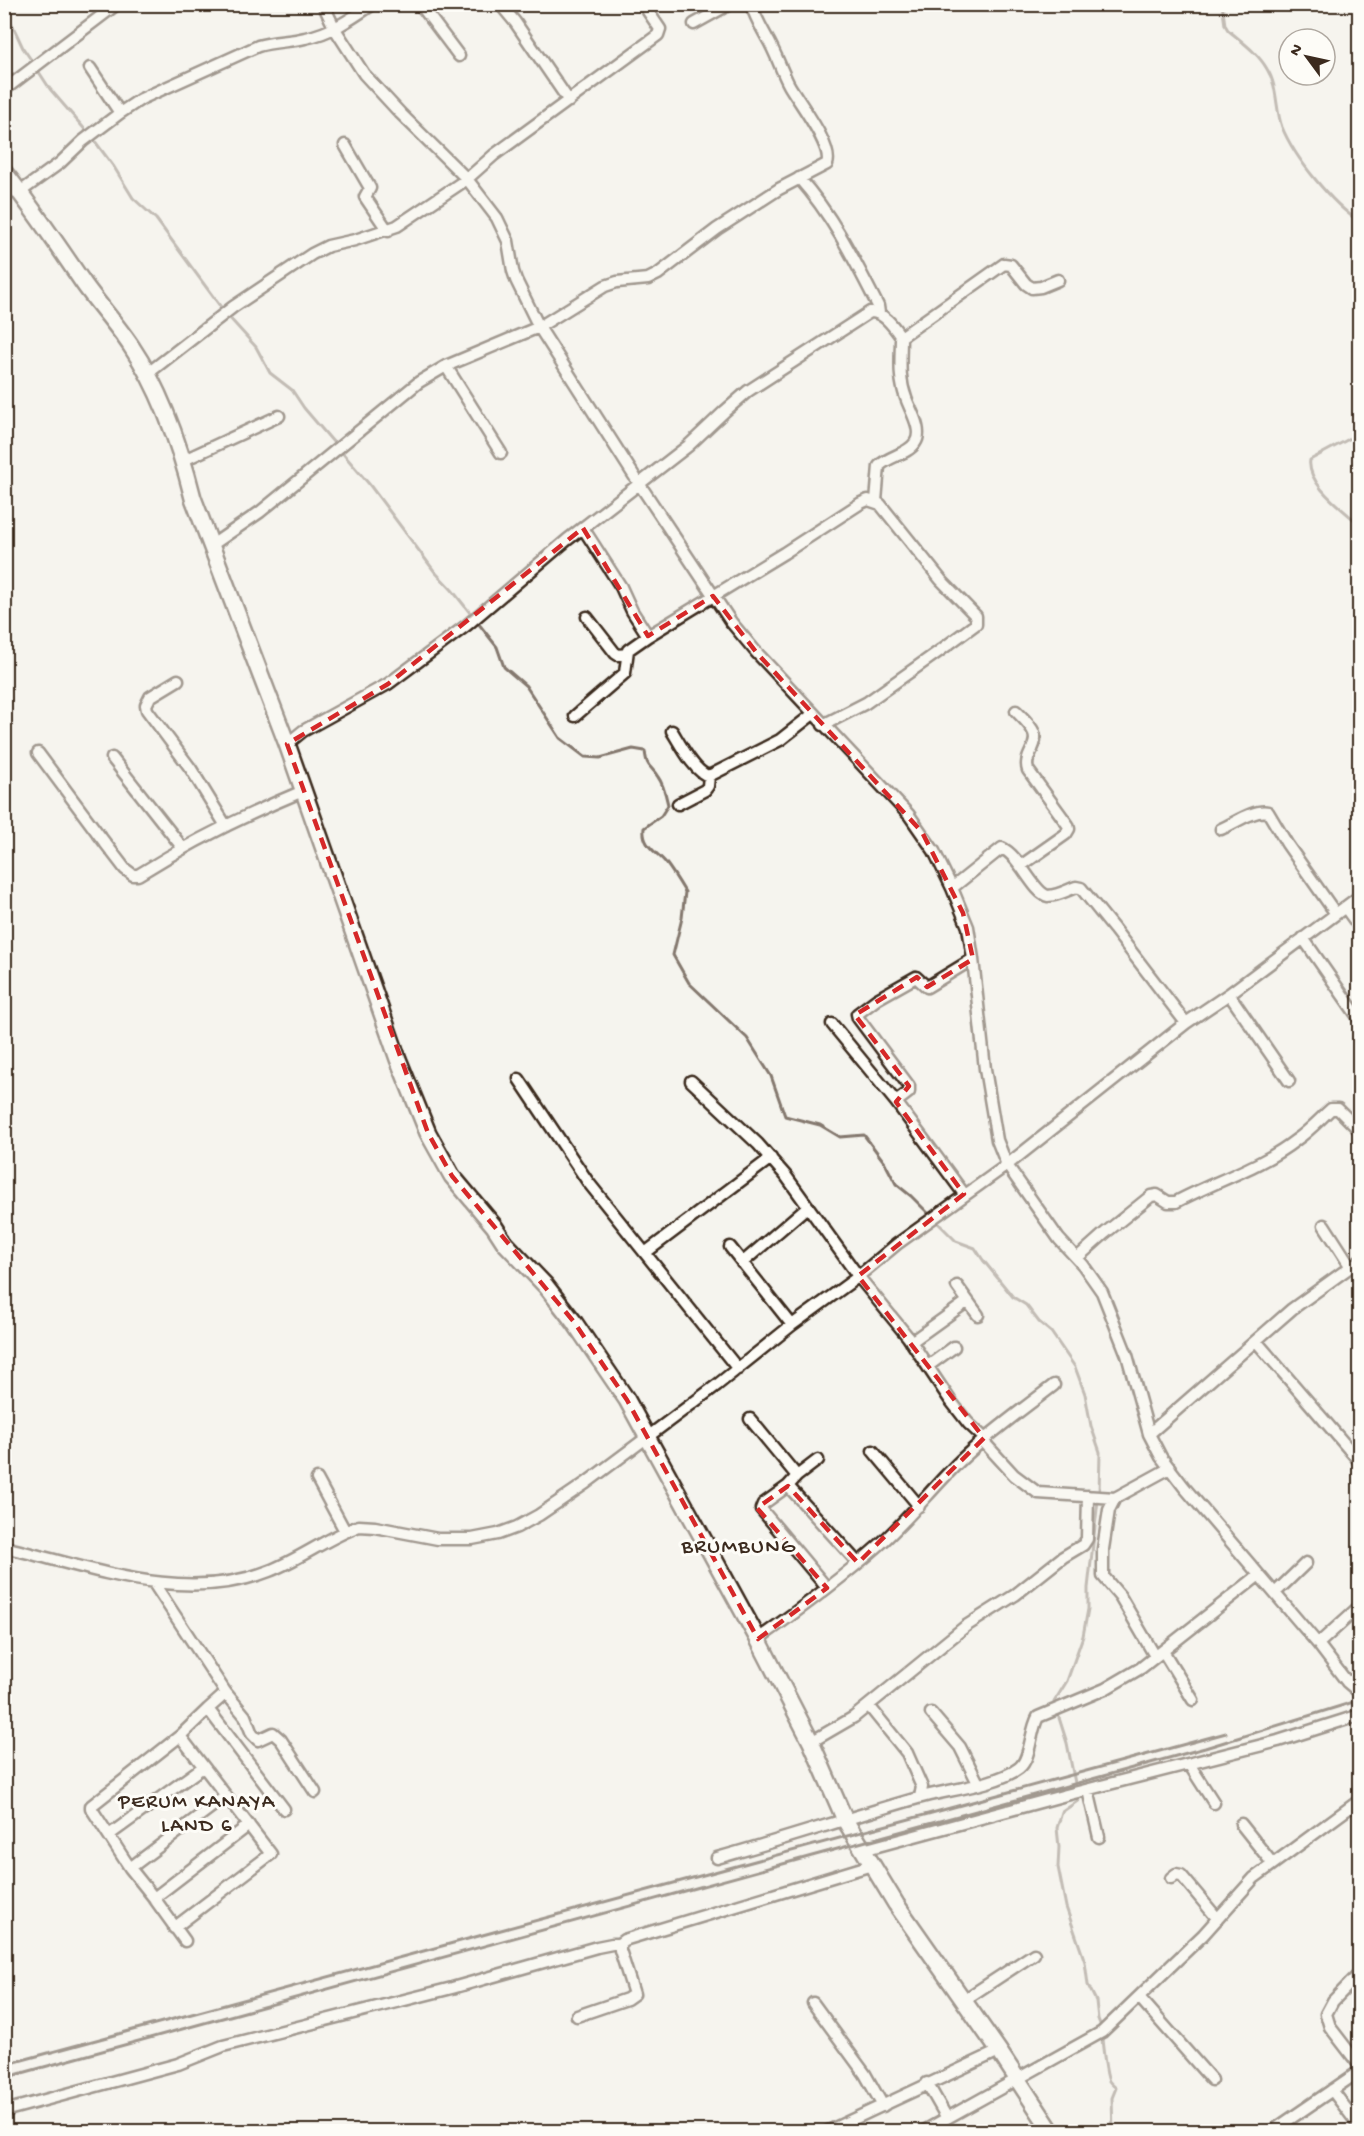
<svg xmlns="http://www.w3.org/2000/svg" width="1364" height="2136" viewBox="0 0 1364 2136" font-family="'Gochi Hand',sans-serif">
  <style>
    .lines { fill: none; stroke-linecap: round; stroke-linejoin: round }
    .stream { stroke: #84786e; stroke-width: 3 }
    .street-casing { stroke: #3b2a1e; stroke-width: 15 }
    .secondary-casing { stroke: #3b2a1e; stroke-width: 20 }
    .street { stroke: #fdfcf7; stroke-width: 10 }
    .secondary { stroke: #fdfcf7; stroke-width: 15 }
    .rail { stroke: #3b2a1e; stroke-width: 3 }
    .marked { fill: none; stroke: #d62828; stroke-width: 4.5; stroke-dasharray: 12 8; stroke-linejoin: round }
    .labels { text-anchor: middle; stroke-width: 6; stroke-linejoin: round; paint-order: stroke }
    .neighbourhood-label { font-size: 21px; letter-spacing: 1.5px; fill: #3b2a1e; stroke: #fdfcf7 }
    .quarter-label { font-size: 22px; letter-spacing: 1.5px; fill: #3b2a1e; stroke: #fdfcf7 }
  </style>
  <rect width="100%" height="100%" fill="#f5f4ee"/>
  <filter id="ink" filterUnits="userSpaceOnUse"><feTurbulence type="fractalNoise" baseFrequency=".0167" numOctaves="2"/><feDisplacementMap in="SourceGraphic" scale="12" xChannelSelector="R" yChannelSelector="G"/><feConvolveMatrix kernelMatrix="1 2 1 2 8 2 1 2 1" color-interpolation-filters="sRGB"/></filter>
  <g filter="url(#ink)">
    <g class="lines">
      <!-- stream -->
      <path class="stream" d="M1222 4 1225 25 1228 30C1242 42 1258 53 1267 69 1278 86 1275 108 1282 127 1294 157 1332 204 1360 222
        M4 7 23 48 34 64
        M37 69 50 89 94 140 114 167 133 198 156 219 223 310
        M227 315 256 347 270 373 292 390 304 408 369 484 435 572 452 590 497 647 504 667 526 686 560 738 585 757 600 758 633 749 645 751C647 769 650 764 658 777 664 785 666 796 668 805L661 816 644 828C642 846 656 851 666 863 673 872 679 882 685 892L682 918 673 955 689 983 747 1038 771 1076 785 1116 820 1125 840 1137 864 1135 885 1163 896 1184 911 1196 956 1241 975 1248 983 1260 1013 1297 1026 1305 1039 1322 1051 1332 1075 1367 1085 1394 1091 1426 1100 1452 1099 1493
        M1360 433 1310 460C1306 484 1344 510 1360 525
        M1076 1788 1067 1743 1054 1702 1067 1681 1083 1636 1088 1609V1588L1098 1500
        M1078 1795 1079 1800 1062 1812 1057 1828 1059 1847 1058 1867 1066 1907 1085 1962 1088 1985 1096 2001 1098 2019 1102 2029
        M1102 2036C1102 2042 1106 2076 1109 2081 1111 2084 1114 2086 1116 2088L1112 2098 1113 2132"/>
      <!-- street casing -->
      <g class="street-casing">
        <path id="street" d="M323 4 335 29 364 74 400 113 467 179 497 218 508 241 513 271 516 280 539 327 640 485 731 622 756 652 909 815 934 851 952 888 968 927 973 959 985 1069 997 1140 1007 1165 1059 1239 1083 1265 1102 1292 1127 1355 1149 1434 1161 1457 1184 1487 1318 1644 1347 1682 1360 1693
          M420 4 459 56
          M500 4 515 22 569 101
          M694 24 730 4
          M90 68 120 113
          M4 90 117 4
          M345 145 370 188 365 197 388 231
          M799 178C833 216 855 261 878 306L879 313
          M20 192 60 163 83 141 120 113 141 99 258 46C274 41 290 42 305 38 331 33 351 19 373 4
          M901 337 1004 264 1011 265 1026 284 1032 288 1041 287 1058 280
          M446 366 501 453
          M147 374 233 307 312 254 328 246 355 240 397 226 467 179 494 155 658 35 660 29 643 4
          M184 460 279 416
          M583 528 621 587 632 611 648 636 784 553 861 503 868 500 880 504 941 580 976 616V624L938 652 866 703 823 725
          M212 545 260 512 419 382 446 366 539 327 605 286 617 282 648 279 658 274 717 229 779 189 827 164C834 147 798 101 789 85 781 70 776 53 767 38 761 27 755 17 751 4
          M587 617 615 653 618 655 627 654
          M178 680 150 697 146 705 147 710 191 769 226 826
          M1016 711C1022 717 1031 725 1034 733 1039 747 1023 756 1028 770L1068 825 1069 829 1066 834 1022 865
          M575 716 625 673 628 650 648 636
          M672 731C680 744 695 773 709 776L780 740 813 714
          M287 744 303 731 388 684 467 625 567 540 688 446 725 411 748 391 870 312C883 311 894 327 901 337 901 359 898 377 906 398 910 410 924 431 915 443 908 454 889 456 879 466L876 501
          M38 753 99 835 125 869 133 875H138C191 842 245 815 303 791
          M112 758 182 847
          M678 804 705 790 708 786 709 776
          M1221 829C1235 823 1254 809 1268 812L1287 844 1336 914
          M952 888 1002 848C1020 856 1034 894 1048 896 1057 896 1068 890 1076 887L1081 888 1114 929 1186 1023
          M1345 907 1360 928
          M1303 938 1360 1020
          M1229 994 1289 1081
          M832 1024 896 1102 964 1194
          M519 1079 588 1182 738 1369
          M691 1081 758 1144 786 1176 858 1276 908 1337 950 1400 968 1423 984 1438
          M896 1102 909 1092V1086L858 1018 857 1014 877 999 916 977 927 987 973 959
          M1324 1225 1351 1267
          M730 1247 792 1325
          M645 1253 771 1158
          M1077 1258 1105 1233 1151 1196 1157 1195 1168 1202H1176C1215 1181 1260 1168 1296 1140 1309 1131 1320 1119 1331 1109H1338L1360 1131
          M742 1263 807 1207
          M957 1286 978 1315
          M1256 1341 1360 1462
          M911 1342 968 1301
          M928 1366 954 1347
          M750 1419 797 1476 788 1486 858 1563
          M1149 1434 1292 1309 1360 1260
          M982 1440 1014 1475 1038 1493 1115 1498
          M873 1451 919 1506
          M797 1476 818 1460
          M317 1479 345 1531
          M788 1486 763 1504 761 1509 827 1588
          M4 1547C90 1567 183 1605 269 1571 300 1559 327 1538 359 1526L375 1527 438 1539H472L498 1534 517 1527 539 1515 586 1483 717 1385 792 1325 855 1279 897 1244 1007 1165 1186 1023 1229 994 1360 896
          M153 1582 226 1693 245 1716 252 1734 258 1740 273 1733 281 1740 315 1792
          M1275 1593 1306 1563
          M758 1639C799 1610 840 1580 878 1546 908 1520 932 1488 961 1460 989 1433 1022 1410 1054 1385
          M1318 1644 1360 1606
          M1163 1651 1193 1700
          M1155 1656 1120 1596 1103 1576V1549L1109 1510 1115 1498 1170 1468
          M1347 1682 1360 1678
          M226 1693 208 1709 284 1809
          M869 1706 907 1753 922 1787 920 1797
          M931 1713 960 1747 978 1783
          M180 1736 91 1806V1808L130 1868 154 1898 185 1941
          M811 1742 854 1717 966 1626 1015 1595 1063 1557 1083 1545 1087 1539 1088 1496
          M1189 1764 1214 1803
          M1088 1790 1099 1837
          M1241 1824 1272 1863
          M109 1835 203 1767
          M863 1850 1066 1795 1278 1741 1360 1715
          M717 1858C785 1839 851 1817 918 1798 946 1790 997 1785 1019 1768 1031 1759 1030 1731 1038 1717L1105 1689 1141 1668 1259 1575
          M130 1868 226 1796
          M1171 1878 1176 1874 1181 1875 1217 1918
          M154 1898 249 1825
          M174 1928 271 1854 180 1736 208 1709
          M1360 1973 1333 2001 1326 2014 1330 2027 1360 2066
          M1139 1997 1212 2080
          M964 2000 1034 1954
          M813 2003 865 2074 883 2106
          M577 2016 627 1999 634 1994 620 1950V1943L624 1940 872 1865
          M927 2083 947 2118
          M1332 2090 1360 2127
          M4 2111 178 2064 223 2046 452 1988 597 1947 612 1944H620
          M826 2132 999 2051
          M922 2132 1102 2032 1203 1935 1254 1878 1360 1800
          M1271 2132 1360 2071"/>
      </g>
      <!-- secondary casing -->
      <g class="secondary-casing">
        <path id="secondary" d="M4 172C33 208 58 246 84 284 99 305 117 325 131 346 162 392 180 446 193 498L287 744 398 1059 428 1133 452 1176 494 1226 505 1243 546 1286 574 1322 627 1400 758 1639 811 1742 845 1820 896 1904 999 2051 1052 2132"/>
      </g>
      <!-- street -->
      <use href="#street" class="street"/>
      <!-- secondary -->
      <use href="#secondary" class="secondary"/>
      <!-- rail -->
      <path class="rail" d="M4 2065 1226 1733
        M4 2078 1205 1748 1360 1700"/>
    </g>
  </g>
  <!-- marked area -->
  <path d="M0 0H1364V2136H0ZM583 528 648 636 713 596 756 652 922 832 963 913 973 959 927 987 917 977 855 1015 909 1086 896 1102 964 1194 858 1276 984 1438 858 1563 788 1486 757 1508 827 1588 758 1639 627 1400 574 1322 452 1176 428 1133 287 744 388 684Z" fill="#f5f4ee" fill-opacity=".55" fill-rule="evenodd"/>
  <path class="marked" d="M583 528 648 636 713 596 756 652 922 832 963 913 973 959 927 987 917 977 855 1015 909 1086 896 1102 964 1194 858 1276 984 1438 858 1563 788 1486 757 1508 827 1588 758 1639 627 1400 574 1322 452 1176 428 1133 287 744 388 684Z"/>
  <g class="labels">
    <!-- neighbourhood labels -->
    <g class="neighbourhood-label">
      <text x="197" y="1807">PERUM KANAYA<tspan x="197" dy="24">LAND 6</tspan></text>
    </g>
    <!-- quarter labels -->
    <g class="quarter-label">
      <text x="739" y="1552">BRUMBUNG</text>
    </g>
  </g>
  <!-- margin -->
  <rect width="1364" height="2136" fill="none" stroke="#fdfcf7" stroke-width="24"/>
  <rect x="12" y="12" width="1340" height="2112" fill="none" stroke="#3b2a1e" stroke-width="2" filter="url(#ink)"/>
  <!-- north arrow -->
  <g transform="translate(1307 57) rotate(303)"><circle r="28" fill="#fdfcf7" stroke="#afa8a0" stroke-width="1.5"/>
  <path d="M0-4.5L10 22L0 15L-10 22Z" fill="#3b2a1e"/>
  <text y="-9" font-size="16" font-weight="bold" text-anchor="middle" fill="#3b2a1e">N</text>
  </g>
</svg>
